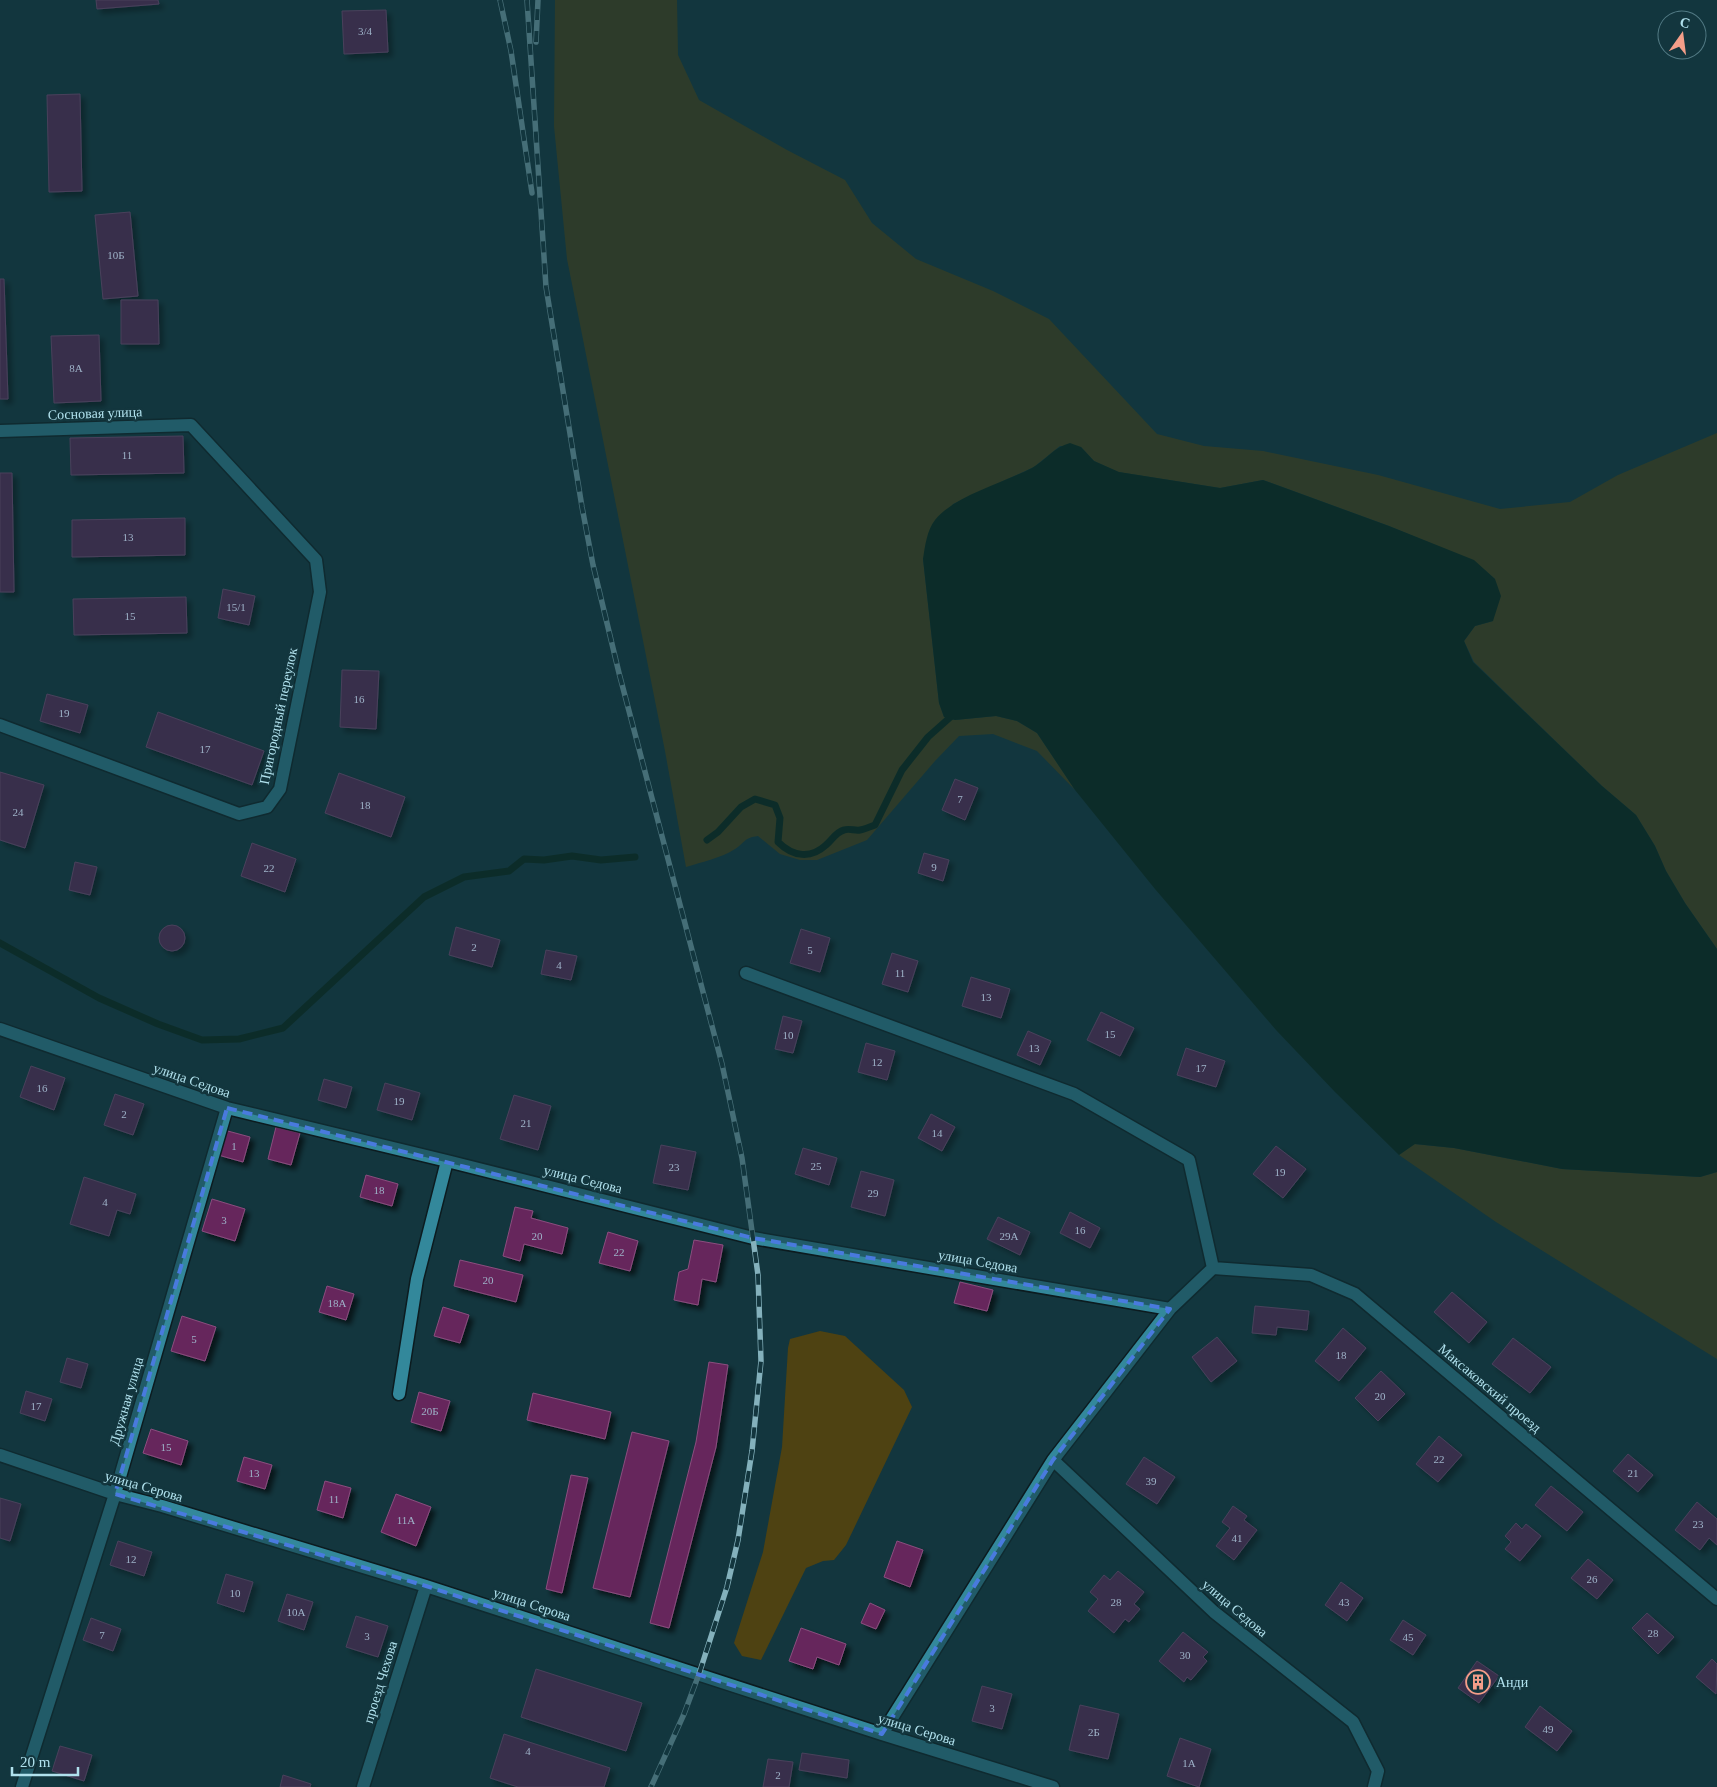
<svg xmlns="http://www.w3.org/2000/svg" width="1717" height="1787" viewBox="0 0 1717 1787" font-family="Georgia,serif">
  <style>
    .green { fill: #4e4212 }
    .water { fill: #062111 }
    .lines { fill: none; stroke-linecap: round; stroke-linejoin: round }
    .stream { stroke: #062111; stroke-width: 7 }
    .building { fill: #66275b; stroke: #8b4d7f; filter: url(#shadow) }
    .minor-casing { stroke: #0c1b1f; stroke-width: 15 }
    .minor { stroke: #33889b; stroke-width: 12 }
    .rail-casing { stroke: #84b1bc; stroke-width: 5.5 }
    .rail { stroke: #13363e; stroke-width: 4; stroke-dasharray: 11; stroke-linecap: butt }
    .marked { fill: none; stroke: #497ade; stroke-width: 4; stroke-dasharray: 10 6; stroke-linejoin: round }
    .labels { text-anchor: middle; stroke-width: 5; stroke-linejoin: round; paint-order: stroke }
    .number-label { font-size: 11px; fill: #9eb2c8 }
    .street-label { font-size: 14px; fill: #b0e1ed; stroke: #13363e }
    .poi-label { font-size: 14px; fill: #b0e1ed; stroke: #13363e; text-anchor: start }
  </style>
  <defs>
    <filter id="shadow"><feDropShadow dx="4.5" dy="4.5" stdDeviation="2.5" flood-color="#0009"/></filter>
  </defs>
  <rect width="100%" height="100%" fill="#13363e"/>
  <!-- green -->
  <path class="green" d="M555 0H677L678 55 699 100 787 150 845 180 872 223 916 259 993 291 1049 319 1157 434 1204 446 1263 451 1378 475 1500 509 1570 502 1618 475 1717 433V949L1685 903 1666 871 1655 846 1636 815 1602 786 1474 662 1464 641 1475 626 1493 621 1495 579 1474 561 1389 526 1263 480 1220 488 1118 472 1094 461 1081 447 1060 446 1034 467 953 504 923 559 939 703 944 717 955 720 996 716 1017 721 1037 733 1075 790 1037 751 993 734 959 736 935 761 867 840 817 860H800L780 854 758 836C743 838 746 842 735 849 721 858 702 862 686 867L665 751 567 259 554 126Z
    M1414 1144 1454 1148 1562 1169 1700 1177 1717 1172V1359L1496 1222 1399 1155Z
    M820 1331 845 1336 904 1390 912 1407 846 1545 834 1560 823 1561 806 1568 761 1660 742 1656 734 1643 763 1552 782 1447 788 1348 790 1339Z"/>
  <!-- water -->
  <path class="water" d="M1070 443 1081 447 1094 461 1119 472 1220 488 1263 480 1389 526 1474 560 1495 579 1501 596 1493 621 1475 626 1464 641 1473 662 1602 786 1636 815 1655 846 1666 871 1685 903 1717 949V1172L1700 1177 1562 1169 1454 1148 1415 1144 1399 1155 1335 1092 1276 1030 1155 889 1075 790 1037 733 1017 721 996 716 955 720 944 717 939 703 923 559C925 546 927 530 935 520 954 496 1005 482 1032 468 1046 460 1054 447 1070 443Z"/>
  <g class="lines">
    <!-- stream -->
    <path class="stream" d="M707 840 718 832 741 807 755 799 775 805 780 818 778 842C793 857 811 859 826 845 832 840 836 832 844 830 849 828 855 831 860 830 865 829 870 827 875 825L902 770 928 737 955 713
      M0 943 99 998 158 1024 202 1040 239 1039 283 1028 424 897 464 877 509 871 524 859 544 860 572 856 601 860 635 857"/>
  </g>
  <!-- building -->
  <path class="building" d="M96 0H158L159 4 97 9Z
    M386 10 388 52 344 54 342 11Z
    M80 94 82 191 49 192 47 95Z
    M130 212 138 296 103 299 95 215Z
    M0 279H4L8 399H0Z
    M121 300H158L159 344H121Z
    M99 335 101 401 54 403 51 336Z
    M183 436 184 473 71 475 70 438Z
    M0 473H12L14 592H0Z
    M185 518V555L72 557V520Z
    M223 589 255 596 249 625 218 618Z
    M186 597 187 633 74 635 73 599Z
    M342 670 379 671 376 729 340 727Z
    M47 694 88 705 80 733 40 721Z
    M158 712 264 751 252 785 146 747Z
    M0 772 44 785 25 848 0 840Z
    M339 773 405 797 391 837 325 813Z
    M955 779 978 788 965 820 942 810Z
    M252 843 296 859 285 892 241 876Z
    M924 853 949 860 943 881 918 873Z
    M75 862 97 867 90 895 69 890Z
    M159 938a13 13 0 1 1 26 0a13 13 0 1 1-26 0Z
    M456 927 500 940 492 967 449 955Z
    M801 929 830 938 820 972 790 963Z
    M546 950 577 956 571 980 541 974Z
    M892 953 918 961 908 992 882 984Z
    M971 977 1010 989 1001 1018 962 1006Z
    M1101 1012 1134 1028 1120 1056 1087 1040Z
    M783 1016 802 1021 793 1053 775 1049Z
    M1028 1031 1051 1041 1040 1065 1017 1055Z
    M866 1043 895 1051 887 1080 858 1072Z
    M1186 1048 1225 1061 1216 1087 1177 1075Z
    M31 1066 65 1078 54 1110 20 1097Z
    M324 1079 352 1087 346 1108 318 1100Z
    M385 1083 420 1093 412 1120 377 1110Z
    M115 1094 144 1104 133 1135 104 1125Z
    M514 1095 551 1106 538 1150 500 1139Z
    M931 1114 955 1127 942 1151 918 1138Z
    M276 1127 300 1133 291 1165 268 1159Z
    M224 1130 250 1137 243 1162 218 1155Z
    M661 1145 696 1152 688 1190 653 1183Z
    M1276 1146 1306 1169 1283 1198 1253 1174Z
    M803 1148 837 1158 829 1185 795 1174Z
    M861 1171 894 1180 885 1216 851 1207Z
    M366 1175 398 1184 392 1206 360 1197Z
    M84 1177 136 1194 130 1214 117 1210 109 1236 70 1224Z
    M212 1199 245 1209 235 1241 202 1231Z
    M515 1207 533 1211 531 1218 568 1228 562 1254 524 1244 520 1261 503 1256Z
    M1070 1212 1100 1228 1090 1248 1060 1233Z
    M998 1217 1030 1232 1020 1255 987 1239Z
    M608 1232 638 1241 630 1271 599 1263Z
    M694 1240 723 1245 716 1282 702 1279 698 1305 674 1300 679 1272 688 1269Z
    M460 1260 523 1275 516 1302 454 1286Z
    M960 1282 993 1290 987 1311 954 1303Z
    M327 1286 354 1294 346 1320 319 1312Z
    M1452 1292 1487 1322 1469 1343 1434 1312Z
    M1255 1306 1309 1311 1307 1330 1277 1327 1276 1335 1252 1333Z
    M443 1307 469 1315 460 1343 434 1336Z
    M182 1316 216 1327 205 1361 171 1351Z
    M1343 1328 1366 1348 1339 1381 1315 1361Z
    M1217 1337 1237 1361 1211 1382 1192 1357Z
    M1513 1338 1551 1367 1530 1393 1492 1364Z
    M67 1358 88 1364 81 1388 60 1382Z
    M709 1362 728 1365 716 1447 669 1628 650 1623 696 1442Z
    M1381 1371 1405 1394 1378 1421 1355 1398Z
    M26 1391 52 1399 45 1421 20 1413Z
    M419 1392 450 1401 441 1431 411 1422Z
    M533 1393 611 1412 605 1439 527 1420Z
    M151 1429 188 1441 181 1465 143 1453Z
    M632 1432 669 1441 630 1597 593 1588Z
    M1439 1436 1462 1455 1438 1482 1416 1464Z
    M1628 1454 1653 1475 1638 1492 1613 1471Z
    M244 1457 272 1465 265 1489 237 1481Z
    M1144 1457 1175 1477 1157 1504 1126 1484Z
    M571 1475 588 1478 562 1593 546 1589Z
    M325 1481 351 1488 343 1518 317 1510Z
    M1551 1486 1583 1512 1567 1531 1535 1505Z
    M396 1494 431 1507 416 1546 381 1532Z
    M0 1498 21 1504 10 1541 0 1538Z
    M1697 1502 1717 1519V1545L1709 1538 1700 1550 1675 1530Z
    M1233 1506 1247 1516 1244 1520 1257 1530 1234 1560 1216 1546 1230 1528 1222 1522Z
    M1516 1523 1522 1529 1526 1524 1541 1536 1520 1561 1505 1549 1511 1542 1505 1536Z
    M118 1541 152 1552 144 1576 110 1565Z
    M897 1541 923 1550 910 1587 884 1577Z
    M1588 1559 1613 1580 1597 1599 1571 1578Z
    M1118 1571 1144 1592 1134 1604 1140 1609 1129 1622 1125 1619 1114 1633 1088 1611 1098 1599 1090 1592 1104 1575 1110 1580Z
    M226 1574 253 1582 244 1612 217 1603Z
    M1341 1582 1363 1598 1347 1621 1325 1605Z
    M287 1594 313 1602 304 1630 278 1621Z
    M870 1603 885 1610 876 1629 861 1623Z
    M1647 1613 1674 1637 1658 1654 1632 1628Z
    M356 1616 388 1626 378 1657 346 1647Z
    M91 1618 121 1629 113 1651 83 1640Z
    M1403 1620 1426 1635 1413 1655 1390 1640Z
    M801 1628 846 1644 839 1665 817 1657 813 1669 789 1661Z
    M1183 1632 1208 1652 1203 1657 1207 1661 1191 1680 1187 1677 1184 1682 1159 1661Z
    M1712 1659 1717 1664 1716 1694 1696 1677Z
    M1477 1661 1499 1676 1479 1703 1458 1688Z
    M536 1669 642 1703 626 1751 521 1717Z
    M982 1686 1012 1694 1002 1729 972 1721Z
    M1080 1705 1119 1714 1108 1759 1069 1750Z
    M1540 1706 1572 1731 1557 1751 1525 1727Z
    M504 1734 610 1768 604 1787H518L490 1778Z
    M1180 1738 1211 1749 1199 1787 1167 1776Z
    M60 1746 92 1755 84 1781 52 1771Z
    M802 1753 849 1760 847 1778 799 1770Z
    M768 1759 793 1762 789 1787H763Z
    M283 1775 311 1784 310 1787H280Z"/>
  <g class="lines">
    <!-- minor casing -->
    <g class="minor-casing">
      <path id="minor" d="M0 431 191 425 316 560 320 592 280 789 267 807 239 814 0 725
        M746 973 1074 1094 1189 1160 1213 1268
        M0 1029 227 1108 447 1161 753 1238 1170 1309
        M1213 1268 1311 1275 1355 1294 1717 1599
        M399 1394 417 1279 447 1161
        M0 1455 115 1494 162 1506 426 1586 882 1734 1053 1787
        M1053 1460 1214 1612 1353 1722 1378 1771 1374 1787
        M882 1734 1053 1460 1170 1309 1213 1268
        M22 1787 115 1494 227 1108
        M363 1787 426 1586"/>
    </g>
    <!-- minor -->
    <use href="#minor" class="minor"/>
    <!-- rail casing -->
    <g class="rail-casing">
      <path id="rail" d="M500 0 511 51 532 193
        M527 0 546 287 582 507 593 565 619 673 722 1064 742 1158 758 1275 761 1361 752 1451 738 1540 727 1587 699 1674 684 1714 651 1787
        M536 42 538 0"/>
    </g>
    <!-- rail -->
    <use href="#rail" class="rail"/>
  </g>
  <!-- marked area -->
  <path d="M0 0H1717V1787H0ZM227 1108 753 1238 1170 1309 1053 1460 882 1734 426 1586 115 1494Z" fill="#13363e" fill-opacity=".55" fill-rule="evenodd"/>
  <path class="marked" d="M227 1108 753 1238 1170 1309 1053 1460 882 1734 426 1586 115 1494Z"/>
  <!-- icons -->
  <defs>
    <g id="building-ring" transform="scale(1.25)"><circle r="9.5" fill="#13363e" stroke="#f49e89" stroke-width="1.5"/><path d="M-4-6H4V6H1V3H-1V6H-4ZM-2.5-4.3h1.7v1.8h-1.7ZM.8-4.3h1.7v1.8H.8ZM-2.5-1h1.7V.8h-1.7ZM.8-1h1.7V.8H.8Z" fill="#f49e89"/></g>
  </defs>
  <g fill-rule="evenodd">
    <use href="#building-ring" x="1478" y="1682"/>
  </g>
  <g class="labels">
    <!-- number labels -->
    <g class="number-label">
      <text x="365" y="35">3/4</text>
      <text x="116" y="259">10Б</text>
      <text x="76" y="372">8А</text>
      <text x="127" y="459">11</text>
      <text x="128" y="541">13</text>
      <text x="236" y="611">15/1</text>
      <text x="130" y="620">15</text>
      <text x="359" y="703">16</text>
      <text x="64" y="717">19</text>
      <text x="205" y="753">17</text>
      <text x="960" y="803">7</text>
      <text x="365" y="809">18</text>
      <text x="18" y="816">24</text>
      <text x="934" y="871">9</text>
      <text x="269" y="872">22</text>
      <text x="474" y="951">2</text>
      <text x="810" y="954">5</text>
      <text x="559" y="969">4</text>
      <text x="900" y="977">11</text>
      <text x="986" y="1001">13</text>
      <text x="1110" y="1038">15</text>
      <text x="788" y="1039">10</text>
      <text x="1034" y="1052">13</text>
      <text x="877" y="1066">12</text>
      <text x="1201" y="1072">17</text>
      <text x="42" y="1092">16</text>
      <text x="399" y="1105">19</text>
      <text x="124" y="1118">2</text>
      <text x="526" y="1127">21</text>
      <text x="937" y="1137">14</text>
      <text x="234" y="1150">1</text>
      <text x="816" y="1170">25</text>
      <text x="674" y="1171">23</text>
      <text x="1280" y="1176">19</text>
      <text x="379" y="1194">18</text>
      <text x="873" y="1197">29</text>
      <text x="105" y="1206">4</text>
      <text x="224" y="1224">3</text>
      <text x="1080" y="1234">16</text>
      <text x="537" y="1240">20</text>
      <text x="1009" y="1240">29А</text>
      <text x="619" y="1256">22</text>
      <text x="488" y="1284">20</text>
      <text x="337" y="1307">18А</text>
      <text x="194" y="1343">5</text>
      <text x="1341" y="1359">18</text>
      <text x="1380" y="1400">20</text>
      <text x="36" y="1410">17</text>
      <text x="430" y="1415">20Б</text>
      <text x="166" y="1451">15</text>
      <text x="1439" y="1463">22</text>
      <text x="254" y="1477">13</text>
      <text x="1633" y="1477">21</text>
      <text x="1151" y="1485">39</text>
      <text x="334" y="1503">11</text>
      <text x="406" y="1524">11А</text>
      <text x="1698" y="1528">23</text>
      <text x="1237" y="1542">41</text>
      <text x="131" y="1563">12</text>
      <text x="1592" y="1583">26</text>
      <text x="235" y="1597">10</text>
      <text x="1116" y="1606">28</text>
      <text x="1344" y="1606">43</text>
      <text x="296" y="1616">10А</text>
      <text x="1653" y="1637">28</text>
      <text x="102" y="1639">7</text>
      <text x="367" y="1640">3</text>
      <text x="1408" y="1641">45</text>
      <text x="1185" y="1659">30</text>
      <text x="992" y="1712">3</text>
      <text x="1548" y="1733">49</text>
      <text x="1094" y="1736">2Б</text>
      <text x="528" y="1755">4</text>
      <text x="1189" y="1767">1А</text>
      <text x="778" y="1779">2</text>
    </g>
    <!-- street labels -->
    <g class="street-label">
      <text transform="translate(95 413) rotate(-2)" y="5">Сосновая улица</text>
      <text transform="translate(278 716) rotate(-78)" y="5">Пригородный переулок</text>
      <text transform="translate(192 1080) rotate(19)" y="5">улица Седова</text>
      <text transform="translate(583 1179) rotate(14)" y="5">улица Седова</text>
      <text transform="translate(978 1261) rotate(10)" y="5">улица Седова</text>
      <text transform="translate(1490 1388) rotate(40)" y="5">Максаковский проезд</text>
      <text transform="translate(126 1401) rotate(-74)" y="5">Дружная улица</text>
      <text transform="translate(144 1486) rotate(16)" y="5">улица Серова</text>
      <text transform="translate(532 1604) rotate(18)" y="5">улица Серова</text>
      <text transform="translate(1235 1608) rotate(40)" y="5">улица Седова</text>
      <text transform="translate(380 1682) rotate(-73)" y="5">проезд Чехова</text>
      <text transform="translate(917 1729) rotate(17)" y="5">улица Серова</text>
    </g>
    <!-- poi labels -->
    <g class="poi-label">
      <text x="1496" y="1687">Анди</text>
    </g>
  </g>
  <!-- north arrow -->
  <g transform="translate(1682 35) rotate(14)"><circle r="24" fill="#13363e" stroke="#527a84"/>
  <path d="M0-4L9 19L0 12L-9 19Z" fill="#f49e89"/>
  <text y="-8" font-size="14" font-weight="bold" text-anchor="middle" fill="#b0e1ed">С</text>
  </g>
  <!-- scale -->
  <path d="M12 1767v8h66v-8" fill="none" stroke="#b0e1ed" stroke-width="2.5"/>
  <text x="20" y="1767" font-size="15" fill="#b0e1ed" stroke="#13363e" stroke-width="4" paint-order="stroke">20 m</text>
</svg>
